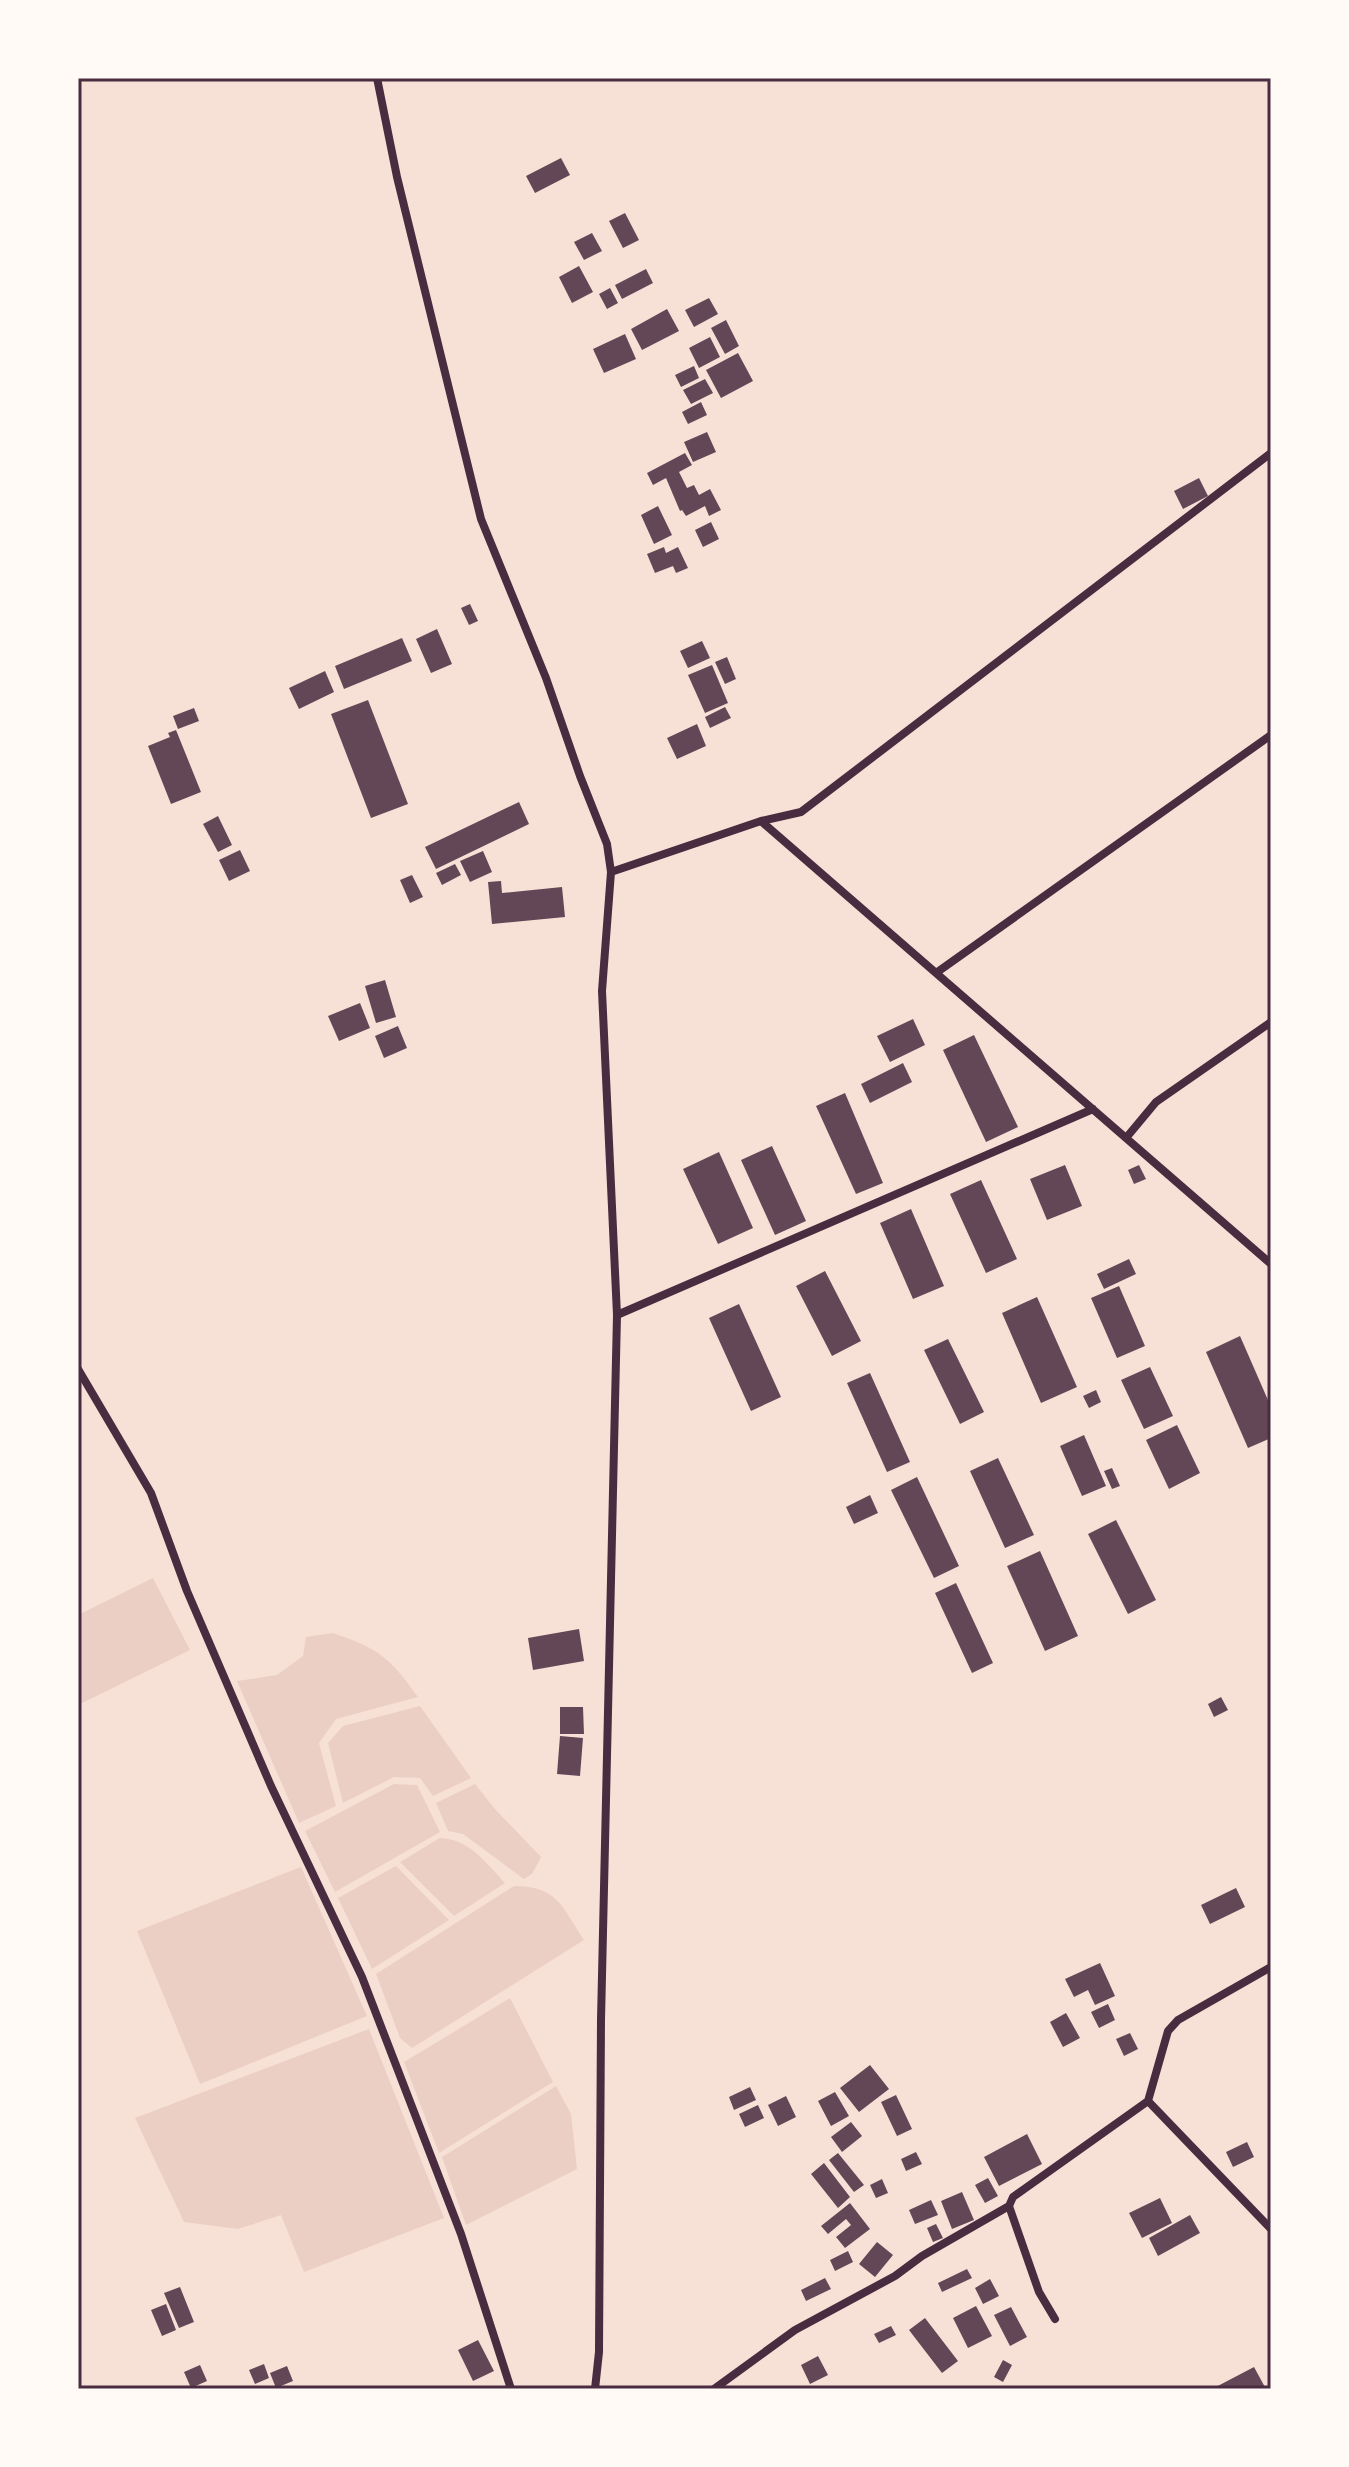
<svg xmlns="http://www.w3.org/2000/svg" width="1349" height="2467" viewBox="0 0 1349 2467" font-family="Montserrat,sans-serif">
  <style>
    .green { fill: #ebcfc5 }
    .building { fill: #644757 }
    .lines { fill: none; stroke-linecap: round; stroke-linejoin: round }
    .minor { stroke: #4a2c40; stroke-width: 8 }
    .neatline { fill: none; stroke: #4a2c40; stroke-width: 3 }
  </style>
  <rect width="100%" height="100%" fill="#f7e1d7"/>
  <!-- green -->
  <path class="green" d="M153 1578 190 1650 78 1705V1615Z
    M333 1633C380 1649 390 1658 418 1697L336 1719 319 1743 336 1806 299 1823 237 1681 277 1675 303 1656 306 1637Z
    M420 1706 471 1778 433 1796 420 1778 394 1777 343 1803 328 1743 343 1726Z
    M394 1784 417 1785 440 1832 335 1892 305 1831Z
    M475 1784 495 1809 541 1857 532 1874 524 1879 463 1834 448 1831 436 1803Z
    M440 1838C470 1839 486 1863 505 1883L454 1916 400 1862Z
    M396 1866 449 1920 372 1969 338 1898Z
    M301 1867 367 2016 200 2084 137 1931Z
    M514 1886C558 1886 562 1907 584 1940L412 2048 400 2038 376 1974Z
    M510 1998 553 2082 439 2153 404 2062Z
    M369 2029 444 2218 304 2272 281 2215 238 2229 184 2222 135 2118Z
    M556 2086 571 2114 577 2169 466 2225 442 2157Z"/>
  <!-- building -->
  <path class="building" d="M561 158 570 175 535 193 526 176Z
    M625 213 639 240 623 248 609 221Z
    M592 233 602 251 584 260 574 242Z
    M579 266 593 292 572 303 559 277Z
    M646 269 653 283 622 299 615 285Z
    M610 288 618 303 607 309 599 294Z
    M709 298 718 314 694 327 685 310Z
    M667 309 679 331 642 350 631 329Z
    M726 320 739 346 725 354 711 328Z
    M625 334 636 359 604 373 593 349Z
    M710 337 720 357 699 368 689 348Z
    M738 353 753 381 721 398 706 370Z
    M694 366 699 378 681 387 675 375Z
    M705 379 713 393 691 404 683 390Z
    M701 402 707 415 688 424 682 412Z
    M707 432 716 452 693 462 684 442Z
    M685 453 692 465 679 472 687 488 694 485 699 495 710 489 721 510 709 516 705 506 686 516 682 510 680 511 666 478 653 485 647 473Z
    M1199 478 1208 496 1183 509 1174 491Z
    M658 506 672 535 654 544 641 515Z
    M711 522 719 539 703 547 695 530Z
    M664 547 666 553 678 547 688 568 676 573 673 566 655 573 647 554Z
    M470 604 478 621 469 625 461 608Z
    M437 629 452 664 431 673 416 639Z
    M402 638 412 661 344 689 335 666Z
    M702 641 710 658 688 668 680 651Z
    M727 657 736 679 725 684 715 662Z
    M712 665 728 703 705 713 688 675Z
    M325 671 334 692 299 709 289 688Z
    M368 700 408 804 371 818 331 714Z
    M725 707 731 718 710 728 705 717Z
    M194 708 199 721 178 729 173 716Z
    M697 724 706 746 677 759 667 738Z
    M176 730 201 792 171 804 148 746 170 737 168 733Z
    M519 802 529 824 436 869 425 847Z
    M218 816 232 845 218 852 203 824Z
    M240 850 250 871 229 881 219 860Z
    M483 851 492 872 470 882 460 861Z
    M455 864 461 875 442 885 436 873Z
    M412 875 423 897 410 903 400 880Z
    M501 881 502 893 562 887 565 917 492 924 488 882Z
    M385 980 396 1017 376 1023 365 986Z
    M360 1003 370 1028 339 1041 328 1016Z
    M913 1019 925 1045 890 1062 877 1036Z
    M398 1026 407 1048 384 1058 375 1036Z
    M974 1035 1018 1127 986 1142 943 1050Z
    M903 1063 912 1082 870 1103 861 1084Z
    M845 1093 883 1183 856 1194 816 1106Z
    M772 1146 806 1221 775 1235 741 1160Z
    M719 1152 753 1228 718 1244 683 1169Z
    M1065 1165 1082 1206 1047 1220 1030 1179Z
    M1139 1165 1146 1179 1134 1184 1128 1170Z
    M981 1180 1017 1259 986 1273 950 1194Z
    M911 1209 944 1286 913 1299 880 1223Z
    M1129 1259 1136 1274 1104 1289 1097 1274Z
    M825 1271 861 1341 832 1356 796 1286Z
    M1119 1286 1145 1346 1117 1358 1091 1298Z
    M1037 1297 1077 1387 1041 1403 1002 1313Z
    M739 1304 781 1397 751 1411 709 1318Z
    M1240 1336 1271 1407V1438L1248 1448 1206 1352Z
    M948 1339 984 1412 960 1424 924 1350Z
    M1150 1367 1173 1416 1144 1429 1121 1380Z
    M870 1373 910 1462 887 1472 847 1383Z
    M1096 1390 1101 1402 1089 1408 1083 1396Z
    M1177 1425 1200 1473 1169 1489 1146 1440Z
    M1084 1435 1106 1486 1082 1496 1060 1446Z
    M998 1458 1034 1535 1005 1548 970 1471Z
    M1112 1468 1120 1486 1112 1489 1104 1471Z
    M917 1477 959 1566 934 1578 891 1490Z
    M870 1495 878 1513 854 1524 846 1507Z
    M1116 1520 1156 1600 1128 1614 1088 1534Z
    M1040 1551 1078 1636 1045 1651 1007 1566Z
    M956 1583 993 1663 972 1673 935 1593Z
    M579 1629 584 1661 533 1670 528 1638Z
    M1221 1697 1228 1710 1214 1717 1208 1704Z
    M560 1707H583L584 1734H560Z
    M560 1736 583 1738 580 1776 557 1774Z
    M1236 1888 1245 1907 1210 1924 1201 1905Z
    M1100 1963 1115 1996 1095 2005 1088 1990 1074 1997 1065 1979Z
    M1108 2004 1115 2020 1099 2028 1091 2012Z
    M1066 2013 1080 2038 1063 2047 1050 2022Z
    M1130 2033 1138 2049 1124 2056 1116 2039Z
    M870 2065 889 2089 859 2112 840 2088Z
    M750 2087 756 2100 734 2110 729 2097Z
    M835 2092 849 2116 831 2126 818 2101Z
    M896 2095 912 2129 897 2136 881 2102Z
    M786 2096 796 2117 778 2126 768 2105Z
    M758 2105 764 2118 745 2127 739 2114Z
    M851 2122 862 2136 842 2152 831 2137Z
    M1027 2134 1042 2164 999 2186 984 2157Z
    M1247 2142 1254 2157 1233 2167 1226 2152Z
    M916 2152 922 2164 906 2171 901 2159Z
    M838 2153 864 2185 854 2192 829 2160Z
    M824 2163 850 2197 838 2208 811 2174Z
    M988 2178 998 2196 985 2203 975 2185Z
    M882 2179 888 2193 876 2198 870 2185Z
    M962 2192 974 2220 952 2229 941 2201Z
    M1160 2198 1172 2223 1142 2238 1129 2213Z
    M931 2200 938 2215 915 2224 909 2210Z
    M850 2203 870 2229 845 2248 836 2237 851 2225 846 2219 828 2234 821 2226Z
    M1190 2215 1200 2233 1158 2256 1149 2238Z
    M936 2224 943 2238 933 2242 927 2228Z
    M877 2242 893 2255 875 2277 859 2264Z
    M848 2251 853 2262 835 2271 830 2260Z
    M967 2269 972 2278 942 2292 938 2283Z
    M825 2278 831 2289 806 2301 801 2290Z
    M990 2279 999 2296 983 2304 975 2288Z
    M180 2287 194 2322 179 2328 164 2293Z
    M166 2304 176 2330 162 2336 151 2310Z
    M976 2306 992 2336 968 2348 953 2318Z
    M1011 2307 1027 2337 1010 2346 994 2315Z
    M925 2318 958 2361 942 2373 909 2330Z
    M891 2326 896 2335 879 2343 874 2334Z
    M478 2340 494 2371 473 2381 458 2350Z
    M818 2356 828 2375 810 2384 801 2365Z
    M1003 2360 1012 2365 1003 2382 994 2377Z
    M264 2364 269 2378 255 2384 249 2370Z
    M200 2365 207 2381 191 2388 184 2372Z
    M287 2366 293 2381 276 2388 270 2373Z
    M1254 2367 1266 2389H1212Z"/>
  <g class="lines">
    <!-- minor -->
    <path class="minor" d="M377 78 397 177 481 519 546 678 580 776 607 844 611 872 602 991 617 1315 601 2020 599 2352 595 2389
      M761 821 801 812 1271 453
      M611 872 761 821 1271 1264
      M936 973 1271 735
      M1126 1138 1156 1102 1271 1022
      M617 1315 1093 1109
      M78 1369 151 1493 187 1591 271 1786 362 1977 461 2234 511 2389
      M1148 2101 1168 2031 1178 2020 1271 1967
      M1055 2319 1039 2292 1009 2206 1013 2197 1148 2101 1271 2229
      M714 2389 795 2330 895 2276 922 2256 1009 2206"/>
  </g>
  <!-- border -->
  <rect width="1349" height="2467" fill="none" stroke="#fffaf5" stroke-width="160"/>
  <rect x="80" y="80" width="1189" height="2307" class="neatline"/>
</svg>
